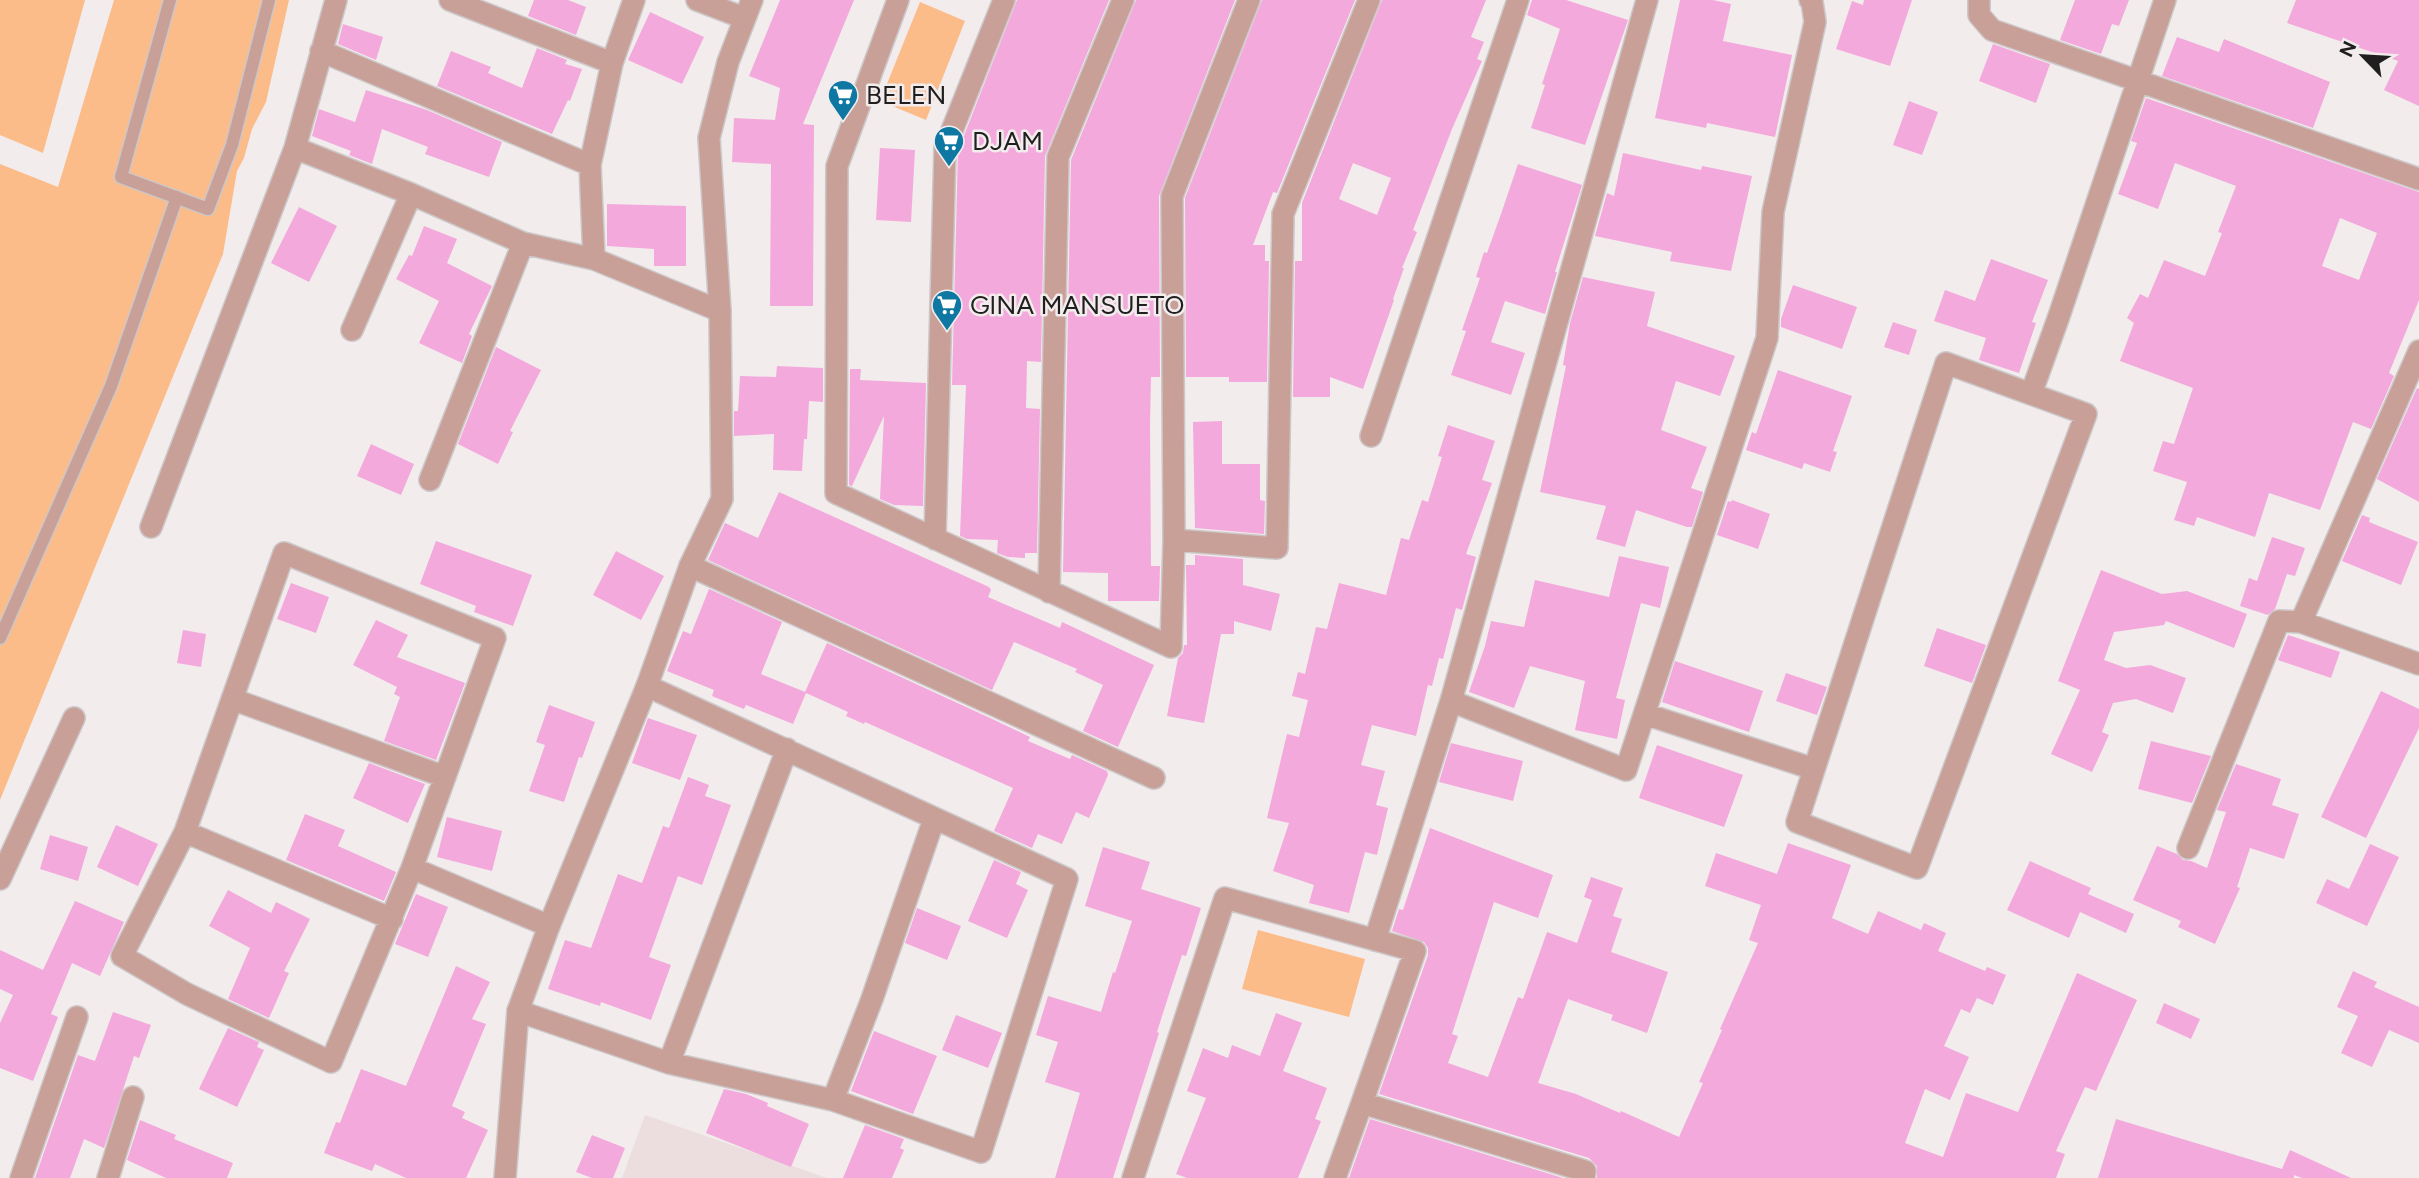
<svg xmlns="http://www.w3.org/2000/svg" width="2419" height="1178" viewBox="0 0 2419 1178" font-family="Figtree,sans-serif">
  <style>
    .built { fill: #ecdddf }
    .green { fill: #fcbc8a }
    .building { fill: #f3a9db; fill-rule: evenodd }
    .lines { fill: none; stroke-linecap: round; stroke-linejoin: round }
    .service-casing { stroke: #ccc7c8; stroke-width: 15 }
    .minor-casing { stroke: #ccc7c8; stroke-width: 24 }
    .tertiary-casing { stroke: #ccc7c8; stroke-width: 24 }
    .service { stroke: #c8a098; stroke-width: 12 }
    .minor { stroke: #c8a098; stroke-width: 21 }
    .tertiary { stroke: #c8a098; stroke-width: 21 }
    .labels { text-anchor: middle; stroke-width: 5; stroke-linejoin: round; paint-order: stroke }
    .poi-label { font-size: 26px; fill: #201e1e; stroke: #f2eced; text-anchor: start }
  </style>
  <rect width="100%" height="100%" fill="#f2eced"/>
  <!-- built -->
  <path class="built" d="M645 1115 827 1178H622Z"/>
  <!-- green -->
  <path class="green" d="M0 0H85L43 153 0 135Z
    M114 0H289L266 102 252 129 244 158 237 171 223 254 0 800V164L58 187Z
    M920 2 965 21 926 120 880 101Z
    M1258 930 1365 959 1349 1017 1242 989Z"/>
  <!-- building -->
  <path class="building" d="M534 0H568L586 7 576 35 528 16Z
    M780 0H854L803 124 814 125 813 306H770L771 164 732 162 734 118 775 120 780 88 749 76Z
    M1017 0H1109L1045 156 1041 362 1027 361 1026 408 1040 409 1037 553H1025V558L1008 557 997 553 998 540 967 539 960 536 966 385H952L958 151Z
    M1136 0H1235L1159 196 1160 377H1151L1150 424 1151 566H1160L1159 601H1108V573L1063 572 1071 160Z
    M1262 0H1355L1277 193 1273 192 1253 245H1265V261H1269L1267 382H1229V377H1186L1185 198Z
    M1382 0H1486L1471 37 1484 42 1477 59 1482 61 1452 129 1413 230 1417 232 1402 268H1404L1393 299 1394 300 1363 389 1330 377V397H1293L1295 261H1302V203ZM1353 163 1391 178 1377 215 1339 199Z
    M1532 0H1566L1628 20 1585 145 1531 128 1545 85 1542 84 1560 29 1527 15Z
    M1680 0H1713L1731 4 1723 41 1792 55 1775 137 1707 123 1706 128 1655 118Z
    M1864 0H1912L1890 66 1836 49 1852 1 1863 5Z
    M2075 0H2129L2119 26 2112 24 2101 54 2060 40Z
    M2296 0H2419V106L2384 90 2398 61 2287 23Z
    M650 12 704 37 682 84 628 60Z
    M343 24 383 37 376 60 338 44Z
    M2177 37 2219 52 2224 39 2330 82 2313 128 2162 76Z
    M1993 44 2050 64 2036 103 1979 81Z
    M537 48 567 60 565 64 582 69 570 101 568 100 552 134 437 86 451 51 491 67 488 73 522 88Z
    M366 90 427 110 502 142 489 177 425 154 428 147 382 129 372 164 349 155 351 151 312 136 319 109 355 122Z
    M2146 98 2419 192V300L2389 373 2394 376 2371 429 2353 422 2320 510 2269 493 2255 537 2197 517 2194 526 2174 520 2187 482 2153 471 2163 441 2174 444 2193 388 2120 361 2134 323 2127 318 2140 294 2148 298 2164 260 2205 276 2222 233 2218 232 2236 186 2175 163 2158 209 2118 194 2137 143 2131 141ZM2340 218 2377 233 2359 280 2322 266Z
    M1909 101 1938 112 1922 155 1893 145Z
    M880 148 915 150 911 222 876 220Z
    M1623 153 1701 170 1702 166 1752 176 1731 271 1670 261 1672 252 1595 236 1607 193 1614 196Z
    M1518 164 1582 185 1555 272H1557L1545 314 1505 301 1491 342 1525 353 1511 395 1451 375 1466 331 1462 330 1480 278 1476 277 1484 252 1487 253 1501 214Z
    M607 204 686 206V266H654V249L607 246Z
    M299 207 337 226 309 282 271 263Z
    M424 226 457 239 447 263 492 286 469 334 472 336 462 363 419 343 439 301 396 279 409 255 412 256Z
    M1991 259 2048 280 2032 322 2036 323 2019 373 1979 360 1986 338 1934 321 1945 290 1975 301Z
    M1583 277 1655 292 1647 326 1735 356 1720 396 1676 381 1661 430 1707 447 1691 488 1703 492 1692 527H1687L1636 510 1625 547 1596 539 1606 506 1540 492 1566 366 1563 365 1570 323Z
    M1793 285 1857 307 1842 349 1781 327V319Z
    M1893 322 1917 330 1909 355 1884 347Z
    M496 347 541 370 510 431 513 432 498 464 458 444Z
    M777 366 823 368V402L809 401 807 439H804L802 471 773 470 774 434 734 436V411H738L740 376 776 377Z
    M850 369H861L860 380 926 383 923 506 894 505 880 499 884 416 852 486 849 485Z
    M1778 370 1852 396 1833 451 1837 452 1830 472 1804 463 1802 469 1746 450 1752 432 1756 434Z
    M2417 388 2419 389V502L2377 479Z
    M1222 421V464H1260V500L1265 501 1264 534 1195 528 1193 422Z
    M1448 425 1495 441 1482 480 1492 483 1466 554 1476 557 1462 610 1456 608 1443 659 1439 658 1432 686 1428 685 1416 736 1372 725 1361 765 1385 771 1376 805 1388 808 1377 855 1365 852 1349 913 1309 903 1314 885 1273 871 1289 823 1267 818 1287 734 1299 737 1308 700 1292 696 1298 672 1305 674 1316 627 1327 629 1339 583 1386 595 1401 538 1409 540 1422 500 1428 502 1442 457 1438 456Z
    M371 444 414 464 401 495 357 476Z
    M779 492 989 587 991 590 988 597 1060 628 1062 622 1154 665 1118 747 1083 731 1103 685 1075 672 1077 669 1014 642 992 690 708 560 725 523 758 538Z
    M1732 500 1770 514 1758 549 1717 535 1728 501 1731 502Z
    M2362 515 2370 518 2369 522 2418 542 2401 585 2342 561Z
    M2272 537 2305 548 2295 576 2287 574 2275 609 2268 615 2240 606 2249 578 2257 581Z
    M436 541 532 575 513 626 474 612 476 606 420 584Z
    M616 551 664 576 641 620 593 595Z
    M1195 555 1243 559V585L1280 594 1271 631 1234 621V634H1221L1204 723 1167 716 1178 658 1183 653 1184 645H1187L1186 565H1195Z
    M1619 556 1669 567 1660 608 1641 603 1616 698 1625 700 1617 739 1575 730 1585 681 1530 666 1514 708 1469 692 1485 646 1491 621 1524 627 1535 580 1609 597Z
    M2101 570 2162 594 2187 591 2247 614 2234 648 2166 621 2164 625 2114 632 2104 660 2126 668 2150 665 2186 678 2173 713 2136 699 2113 703 2102 732 2109 735 2092 772 2051 754 2080 690 2058 681Z
    M291 583 329 597 316 633 277 619Z
    M709 589 782 622 761 674 805 692 827 643 990 718 1030 737 1028 741 1070 759 1072 755 1107 771 1108 775 1089 818 1076 812 1062 844 1038 834 1032 848 994 831 1013 788 865 722 864 724 846 716 848 712 806 693 793 724 746 705 744 709 712 696 714 690 667 671 683 631 691 634Z
    M376 620 408 635 397 657 465 683 436 760 384 741 400 697 394 694 397 687 353 665Z
    M1937 628 1986 645 1972 683 1924 666Z
    M183 630 206 634 201 667 177 663Z
    M2288 635 2340 652 2331 678 2278 660Z
    M1675 661 1763 691 1749 732 1662 702Z
    M1786 673 1827 687 1817 715 1776 701Z
    M2381 691 2419 709V728L2366 838 2321 817Z
    M549 705 595 722 582 758 579 757 564 802 529 791 545 745 536 742Z
    M648 718 697 735 680 780 632 763Z
    M2151 741 2211 756 2192 803 2138 789Z
    M1451 743 1523 761 1513 801 1439 782Z
    M1657 745 1743 775 1724 827 1639 798Z
    M369 763 425 784 408 823 353 798Z
    M2236 764 2281 779 2272 805 2299 814 2284 859 2250 848 2237 887 2240 888 2215 944 2178 927 2181 921 2133 900 2157 846 2177 854 2183 860 2191 861 2207 868 2226 812 2217 810Z
    M688 777 709 785 705 796 731 805 702 885 678 876 649 957 671 965 651 1020 601 1002 600 1006 548 989 565 940 591 948 618 874 642 883 663 826 669 828Z
    M305 814 345 830 338 846 396 872 384 901 286 860Z
    M447 817 502 831 492 871 437 857Z
    M116 825 158 844 138 886 97 867Z
    M1430 828 1553 875 1538 918 1494 902 1452 1034 1458 1036 1448 1063 1488 1077 1518 997 1523 999 1547 932 1577 943 1592 900 1584 897 1591 877 1623 888 1613 916 1622 919 1611 952 1668 972 1647 1033 1611 1020 1613 1015 1568 999 1538 1083 1576 1094 1620 1113 1621 1111 1679 1137 1703 1083 1699 1082 1722 1030 1720 1029 1758 943 1749 940 1761 905 1705 886 1716 853 1777 874 1788 843 1851 865 1832 918 1868 934 1878 911 1921 930 1924 923 1946 933 1938 951 1985 971 1987 967 2006 975 1993 1005 1977 998 1970 1013 1961 1009 1944 1046 1969 1057 1950 1100 1925 1089 1905 1143 1943 1157 1966 1093 2018 1112 2077 973 2137 1000 2096 1091 2085 1087 2056 1151 2065 1154 2056 1178H1597V1166L1589 1158 1379 1094 1428 955V948L1424 942 1392 931 1399 909 1403 910Z
    M50 835 88 847 78 881 40 869Z
    M2370 844 2399 857 2367 926 2316 903 2327 879 2349 889Z
    M1103 847 1150 862 1141 889 1201 908 1186 956 1182 955 1171 988 1157 1032 1159 1033 1113 1178H1055L1080 1093 1045 1082 1058 1042 1036 1035 1048 996 1101 1012 1113 972 1115 973 1132 921 1085 906Z
    M994 860 1021 872 1016 884 1028 890 1007 938 968 921Z
    M2030 861 2091 888 2088 894 2134 914 2126 933 2080 912 2069 938 2007 910Z
    M228 890 271 913 276 902 310 919 284 971 289 973 269 1018 228 999 250 948 209 926Z
    M416 894 448 907 428 957 395 944Z
    M75 901 124 922 100 976 72 963 51 1014 58 1017 33 1081 0 1068V1023L13 995 0 989V950L43 970Z
    M917 908 961 926 947 960 905 943Z
    M456 966 490 982 472 1019 486 1024 452 1106 465 1112 462 1118 488 1130 466 1178H406L375 1164 372 1171 324 1153 336 1122 340 1123 361 1069 406 1086Z
    M2353 971 2377 982 2374 987 2419 1007V1043L2389 1030 2372 1067 2341 1053 2358 1016 2337 1007Z
    M2164 1003 2200 1019 2191 1039 2156 1023Z
    M113 1012 151 1025 139 1058 134 1056 104 1148 84 1139 70 1178H35L78 1055 95 1061Z
    M1276 1013 1302 1023 1283 1071 1327 1088 1315 1119 1321 1121 1298 1178H1187L1176 1174 1206 1098 1187 1091 1203 1048 1228 1058 1232 1045 1260 1056Z
    M956 1015 1002 1033 988 1068 942 1050Z
    M228 1028 259 1042 257 1047 264 1050 237 1107 199 1089Z
    M874 1031 937 1056 913 1114 851 1091Z
    M724 1089 746 1094 768 1103 767 1106 809 1124 791 1167 706 1133Z
    M1370 1119 1563 1178H1349Z
    M2116 1119 2282 1169 2290 1150 2351 1178H2302L2294 1175V1178H2098Z
    M140 1120 176 1135 174 1139 233 1163 227 1178H166L127 1160Z
    M865 1125 904 1139 900 1148 904 1150 892 1178H843Z
    M592 1135 625 1148 613 1178H592L576 1172Z"/>
  <g class="lines">
    <!-- service casing -->
    <g class="service-casing">
      <path id="service" d="M170 0 121 177 208 209 232 145 269 0
        M0 638 111 386 177 197"/>
    </g>
    <!-- minor casing -->
    <g class="minor-casing">
      <path id="minor" d="M450 0 612 63
        M697 0 744 18
        M898 0 837 166 836 493 1171 647 1174 540 1172 196 1249 0
        M1979 0V15L1992 30 2419 179
        M321 51 590 165
        M295 148 411 194 523 243
        M594 259 590 165 612 63 634 0
        M352 330 411 194
        M1946 363 2086 414 1917 868 1797 822Z
        M2031 394 2059 316 2165 0
        M1371 436 1518 0
        M430 480 523 243 594 259 720 311
        M151 527 295 148 336 0
        M935 539 945 148 1004 0
        M1174 540 1277 548 1283 214 1369 0
        M284 553 495 638 412 868 331 1062 187 994 122 956 185 832Z
        M690 566 1154 778
        M1049 592 1058 157 1123 0
        M2301 622 2419 664
        M647 686 1067 879 981 1152 833 1100 872 999 934 819
        M232 699 445 777
        M1451 701 1626 770 1767 338 1773 212 1815 22 1812 2 1810 0
        M1645 714 1814 769
        M787 749 669 1063 833 1100
        M185 832 392 919
        M2188 848 2279 621 2301 622 2419 351
        M412 868 549 926
        M0 879 74 718
        M1375 940 1451 701 1647 0
        M518 1011 669 1063
        M21 1178 77 1017
        M108 1178 133 1097
        M1133 1178 1225 898 1415 951 1362 1103 1585 1171 1584 1178
        M1335 1178 1362 1103"/>
    </g>
    <!-- tertiary casing -->
    <g class="tertiary-casing">
      <path id="tertiary" d="M505 1178 518 1011 549 926 647 686 690 566 722 499 720 311 709 138 728 62 752 0"/>
    </g>
    <!-- service -->
    <use href="#service" class="service"/>
    <!-- minor -->
    <use href="#minor" class="minor"/>
    <!-- tertiary -->
    <use href="#tertiary" class="tertiary"/>
  </g>
  <!-- icons -->
  <defs>
    <g id="supermarket-pin" transform="scale(1.575)"><path d="M0 17L-7.5 6A9.5 9.5 0 1 1 7.5 6Z" fill="#0e78a3" stroke="#f2eced"/><path d="M-6-5.5h2.5l.6 2H6L4.5 2H-2.5L-4.4-4H-6ZM-1.5 3.2a1.3 1.3 0 1 0 .1 0ZM3 3.2a1.3 1.3 0 1 0 .1 0Z" fill="#fff"/></g>
  </defs>
  <g fill-rule="evenodd">
    <use href="#supermarket-pin" x="843" y="95"/>
    <use href="#supermarket-pin" x="949" y="141"/>
    <use href="#supermarket-pin" x="947" y="305"/>
  </g>
  <g class="labels">
    <!-- poi labels -->
    <g class="poi-label">
      <text x="866" y="104">BELEN</text>
      <text x="972" y="150">DJAM</text>
      <text x="970" y="314">GINA MANSUETO</text>
    </g>
  </g>
  <!-- north arrow -->
  <g transform="translate(2363 56) rotate(295)" stroke="#f2eced" stroke-width="5" paint-order="stroke">
  <path d="M0-5L12 26L0 18L-12 26Z" fill="#201e1e"/>
  <text y="-10" font-size="19" font-weight="bold" text-anchor="middle" fill="#201e1e">N</text>
  </g>
</svg>
